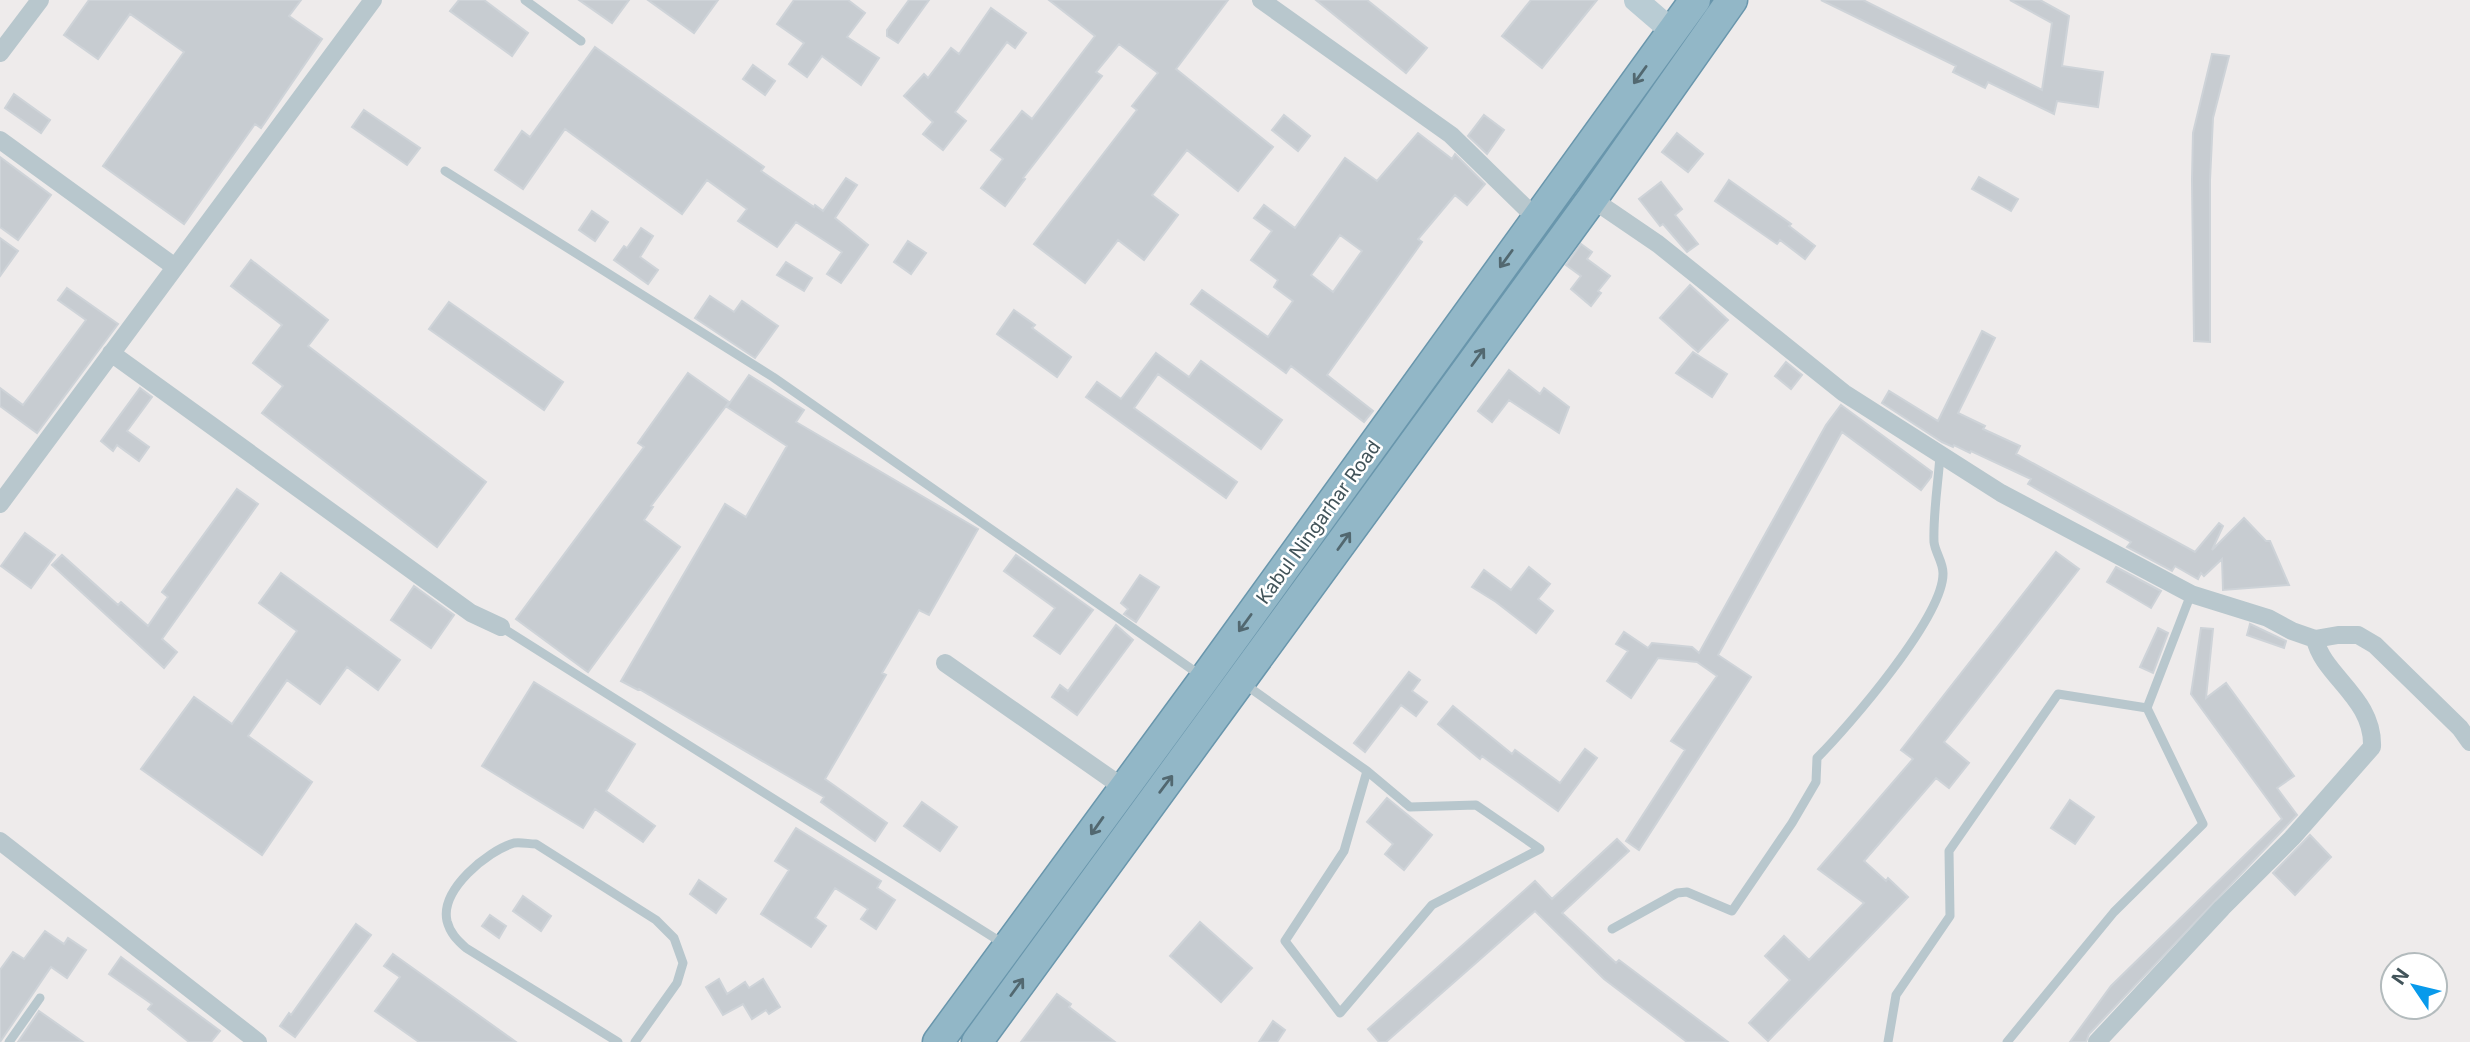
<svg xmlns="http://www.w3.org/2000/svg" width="2470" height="1042" viewBox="0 0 2470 1042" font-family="Inter,sans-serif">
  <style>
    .building { fill: #c7ccd1; stroke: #ced3d8; stroke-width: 2; fill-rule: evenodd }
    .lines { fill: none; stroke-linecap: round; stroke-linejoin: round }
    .trunk-casing { stroke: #6996ac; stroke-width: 33 }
    .service { stroke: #b8c7cd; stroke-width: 9 }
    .minor { stroke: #b8c7cd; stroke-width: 18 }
    .secondary { stroke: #b9ccd4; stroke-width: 24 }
    .trunk { stroke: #92b7c7; stroke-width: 30 }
    .oneway { stroke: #526870 }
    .labels { text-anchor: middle; stroke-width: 5; stroke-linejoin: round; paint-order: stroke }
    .street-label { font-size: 19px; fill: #42545a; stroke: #fff }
  </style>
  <rect width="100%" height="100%" fill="#eeebeb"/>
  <!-- building -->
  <path class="building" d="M89 0H301L289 16 322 39 261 128 255 124 184 224 103 166 184 52 130 14 98 59 64 35Z
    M459 0H484L528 33 512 56 450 11Z
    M579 0H629L612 23Z
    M648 0H718L694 33Z
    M794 0H848L865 13 847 37 879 58 861 85 822 56 807 77 789 64 804 43 777 24Z
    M909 0H929L898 43 887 36V30Z
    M1049 0H1228L1176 69 1273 147 1238 191 1187 150 1152 195 1178 215 1144 260 1118 240 1085 283 1034 244 1137 110 1132 106 1158 73 1119 44 1096 72 1102 76 1023 178 1025 179 1005 206 981 188 1003 159 991 150 1022 111 1032 119 1095 36Z
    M1316 0H1367L1427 48 1406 73Z
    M1531 0H1597L1542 68 1502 36Z
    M1821 0H1863L2042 90 2052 23 2010 0H2040L2069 16 2062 66 2103 72 2098 107 2057 101 2054 114 1988 82 1985 88 1953 72 1956 66Z
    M991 8 1026 33 1015 48 1007 42 955 112 966 121 943 150 923 134 933 122 904 96 924 74 928 78 951 48 959 54Z
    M595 47 764 167 761 171 814 207 815 205 823 211 846 178 857 185 835 218 868 245 841 283 827 274 842 252 796 222 777 247 738 221 747 209 707 180 682 214 565 129 523 189 495 170 522 131 530 137Z
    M2212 54 2229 56 2213 118 2210 180V342L2194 341 2192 180 2193 133Z
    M753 65 775 81 765 95 743 79Z
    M14 94 50 120 41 133 5 108Z
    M364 110 420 148 407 165 352 127Z
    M1284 115 1310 136 1298 151 1272 130Z
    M1484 115 1504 130 1487 154 1468 136Z
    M1418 133 1452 159 1455 154 1485 184 1467 205 1455 195 1418 239 1422 242 1327 375 1373 411 1364 422 1291 366 1286 373 1191 304 1202 290 1268 337 1293 301 1274 287 1278 280 1251 260 1272 231 1254 218 1264 205 1295 228 1345 158 1377 181ZM1340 235 1362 251 1333 292 1311 275Z
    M1677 133 1703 154 1688 172 1662 152Z
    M0 157 51 195 18 240 0 227Z
    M1979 177 2018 199 2011 211 1972 189Z
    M1729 180 1791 224 1789 226 1815 246 1805 259 1780 240 1777 244 1715 201Z
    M1661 182 1682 209 1675 215 1698 244 1687 252 1663 224 1660 226 1639 199Z
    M592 211 608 222 595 241 579 230Z
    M641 228 653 236 640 257 658 270 648 284 614 260 624 246 627 248Z
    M0 238 18 251 0 276Z
    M908 241 926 253 911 274 894 262Z
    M1581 244 1592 252 1587 259 1610 276 1598 291 1601 293 1591 306 1571 289 1581 276 1566 265Z
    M251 260 328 320 308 346 486 482 437 547 262 413 283 386 253 363 282 325 231 286Z
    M786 262 812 278 804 291 777 275Z
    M1690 285 1728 320 1698 352 1660 318Z
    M67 288 118 324 37 433 0 406V388L23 405 86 320 58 300Z
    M710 296 734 312 742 301 778 326 755 358 695 318Z
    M449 302 563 382 544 410 429 329Z
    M1014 310 1035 325 1032 328 1071 357 1057 377 997 334Z
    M1982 331 1995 338 1958 413 1985 426 1983 429 2020 446 2016 454 2195 552 2219 523 2223 526 2212 550 2244 518 2266 541H2270L2289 585 2223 590 2222 559 2204 576 2201 573 2198 579 2175 566 2172 571 2127 547 2131 542 2028 484 2031 479 1971 451 1970 453 1954 445 1953 447 1942 442 1882 403 1889 391 1938 421Z
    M1693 352 1727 374 1712 397 1676 373Z
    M1156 353 1189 377 1201 361 1282 420 1261 449 1158 374 1134 408 1237 482 1226 498 1086 397 1097 382 1121 399Z
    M1786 362 1802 375 1791 389 1775 376Z
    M1509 370 1540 394 1544 388 1569 407 1559 433 1509 400 1492 422 1478 411Z
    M688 373 729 402 651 506 653 507 644 520 680 547 588 672 516 619 644 447 638 443Z
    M749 375 804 410 796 422 978 529 929 615 919 610 882 673 886 675 825 779 887 823 875 841 821 802 824 797 639 689 638 690 621 681 725 504 746 517 787 446 727 407Z
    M140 388 152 397 127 431 149 447 139 461 117 445 113 451 101 441Z
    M1841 405 1932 472 1931 477 1921 490 1842 432 1718 655 1751 677 1639 850 1626 841 1685 750 1671 741 1717 676 1697 662 1658 658 1631 698 1607 681 1628 651 1616 644 1624 632 1648 648 1652 643 1692 647 1699 653 1826 425Z
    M237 489 258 504 162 639 177 652 164 668 52 565 62 555 118 605 121 602 148 626 168 597 162 592Z
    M25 533 55 555 31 588 1 566Z
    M2056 552 2079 569 1944 742 1969 763 1949 788 1936 778 1864 861 1886 881 1888 878 1908 897 1768 1041 1749 1023 1790 980 1765 956 1784 936 1809 960 1864 903 1818 869 1913 759 1901 750Z
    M1016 555 1093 610 1060 654 1034 636 1055 608 1004 571Z
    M1529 567 1550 584 1538 599 1553 611 1536 633 1496 602 1472 587 1484 570 1511 590Z
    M2116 567 2161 591 2151 608 2107 582Z
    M281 573 400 660 378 690 347 667 320 704 287 680 248 736 312 782 262 855 141 769 194 697 232 724 297 631 259 603Z
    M1140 575 1159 587 1136 622 1124 614 1128 609 1121 603Z
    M414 586 454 615 431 648 391 620Z
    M2250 624 2286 641 2284 648 2247 635Z
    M1116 625 1133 640 1077 715 1052 697 1060 685 1068 691Z
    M2158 628 2168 633 2153 673 2140 667Z
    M2201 628 2213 629 2206 698 2226 683 2294 776 2277 788 2297 815 2089 1034 2086 1042H2070L2111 986 2282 819 2191 694Z
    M1409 672 1420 680 1412 691 1427 702 1416 716 1401 705 1365 752 1354 743Z
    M534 682 635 744 606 791 655 826 643 842 595 809 583 828 482 766Z
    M1453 706 1512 754 1515 750 1560 783 1585 749 1597 758 1558 811 1482 756 1480 759 1438 724Z
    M1387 798 1432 835 1404 870 1385 854 1393 844 1367 822Z
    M2070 800 2094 817 2075 844 2051 828Z
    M922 802 957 827 940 851 904 826Z
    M796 828 881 881 877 888 895 900 876 929 861 919 868 909 835 888 815 918 826 926 811 947 761 914 789 870 775 861Z
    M2310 835 2331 857 2295 895 2273 873Z
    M1617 839 1629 851 1562 913 1616 963 1619 960 1728 1042H1687L1604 979 1535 911 1386 1042H1379L1368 1029 1535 881 1552 899Z
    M699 880 726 899 716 913 690 894Z
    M523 896 551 916 541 931 513 911Z
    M490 915 506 926 499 938 482 926Z
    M1200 922 1252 968 1221 1002 1170 956Z
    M356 924 371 935 295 1037 280 1026 289 1013 291 1015Z
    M45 931 64 944 68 938 86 950 67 978 51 967 0 1042V970L13 952 24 959Z
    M393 954 516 1042H419L375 1011 400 977 384 966Z
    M121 957 220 1031 211 1042H189L148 1009 152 1004 109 974Z
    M719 979 727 994 745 982 749 988 763 979 780 1007 769 1014 766 1010 752 1019 743 1004 723 1015 706 987Z
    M1057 994 1071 1004 1069 1007 1115 1042H1021Z
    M39 1011 83 1042H18Z
    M1273 1021 1285 1030 1277 1042H1259Z"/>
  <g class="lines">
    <!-- trunk casing -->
    <g class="trunk-casing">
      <path id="trunk" d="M938 1042 1205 678 1695 0
        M977 1042 1592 199 1732 0"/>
    </g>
    <!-- service -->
    <path class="service" d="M525 0 581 41
      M445 171 773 377 1200 675
      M501 627 1004 944
      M1243 683 1367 771 1344 851 1285 941 1340 1013 1432 905 1540 849 1476 805 1410 807 1367 771
      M1612 929 1677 893 1687 892 1732 911 1792 823 1816 782 1817 758C1849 726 1944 616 1943 573 1943 562 1935 552 1934 542 1933 514 1938 484 1940 456
      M9 1042 40 998
      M618 1042 466 948C457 940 450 933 447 921 440 890 487 851 514 843 521 842 529 844 536 844L656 920 674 938 683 963 677 983 635 1042
      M1888 1042 1896 995 1950 916 1949 851 2058 694 2147 708
      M2007 1042 2114 912 2203 824 2147 708 2191 594"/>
    <!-- minor -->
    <path class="minor" d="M1261 0 1451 135 1536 218
      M0 53 40 0
      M0 140 175 267
      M1592 199 1658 244 1844 393 2001 493 2191 594 2268 618 2292 631 2315 639 2338 635H2358L2375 645 2460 728 2470 742
      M111 353 471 613 501 627
      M0 504 373 0
      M945 663 1124 788
      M0 841 258 1042
      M2097 1042 2222 908 2292 838 2372 747C2374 698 2323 676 2315 639"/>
    <!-- secondary -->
    <path class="secondary" d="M1636 0 1672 31"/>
    <!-- trunk -->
    <use href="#trunk" class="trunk"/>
  </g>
  <!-- one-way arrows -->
  <defs><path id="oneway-shaft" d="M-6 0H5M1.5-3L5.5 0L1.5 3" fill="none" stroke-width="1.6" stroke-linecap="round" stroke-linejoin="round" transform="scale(1.75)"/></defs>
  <g class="oneway">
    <use href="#oneway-shaft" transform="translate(1640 75) rotate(126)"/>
    <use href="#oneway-shaft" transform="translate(1506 259) rotate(126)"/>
    <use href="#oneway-shaft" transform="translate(1478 357) rotate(-54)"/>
    <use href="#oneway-shaft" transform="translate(1344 541) rotate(-54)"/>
    <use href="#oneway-shaft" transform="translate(1245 623) rotate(126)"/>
    <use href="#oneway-shaft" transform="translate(1166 784) rotate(-53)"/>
    <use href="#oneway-shaft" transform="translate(1097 826) rotate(125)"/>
    <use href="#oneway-shaft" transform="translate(1017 987) rotate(-54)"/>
  </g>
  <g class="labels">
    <!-- street labels -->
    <g class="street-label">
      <text transform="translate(1318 522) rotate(-54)" y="7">Kabul Ningarhar Road</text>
    </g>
  </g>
  <!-- north arrow -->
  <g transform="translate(2414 986) rotate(305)"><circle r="33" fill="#ffffff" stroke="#b3bbbd" stroke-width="2"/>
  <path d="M0-5L12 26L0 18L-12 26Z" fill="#089aeb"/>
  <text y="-10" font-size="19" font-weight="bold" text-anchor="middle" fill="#42545a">N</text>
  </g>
</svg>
